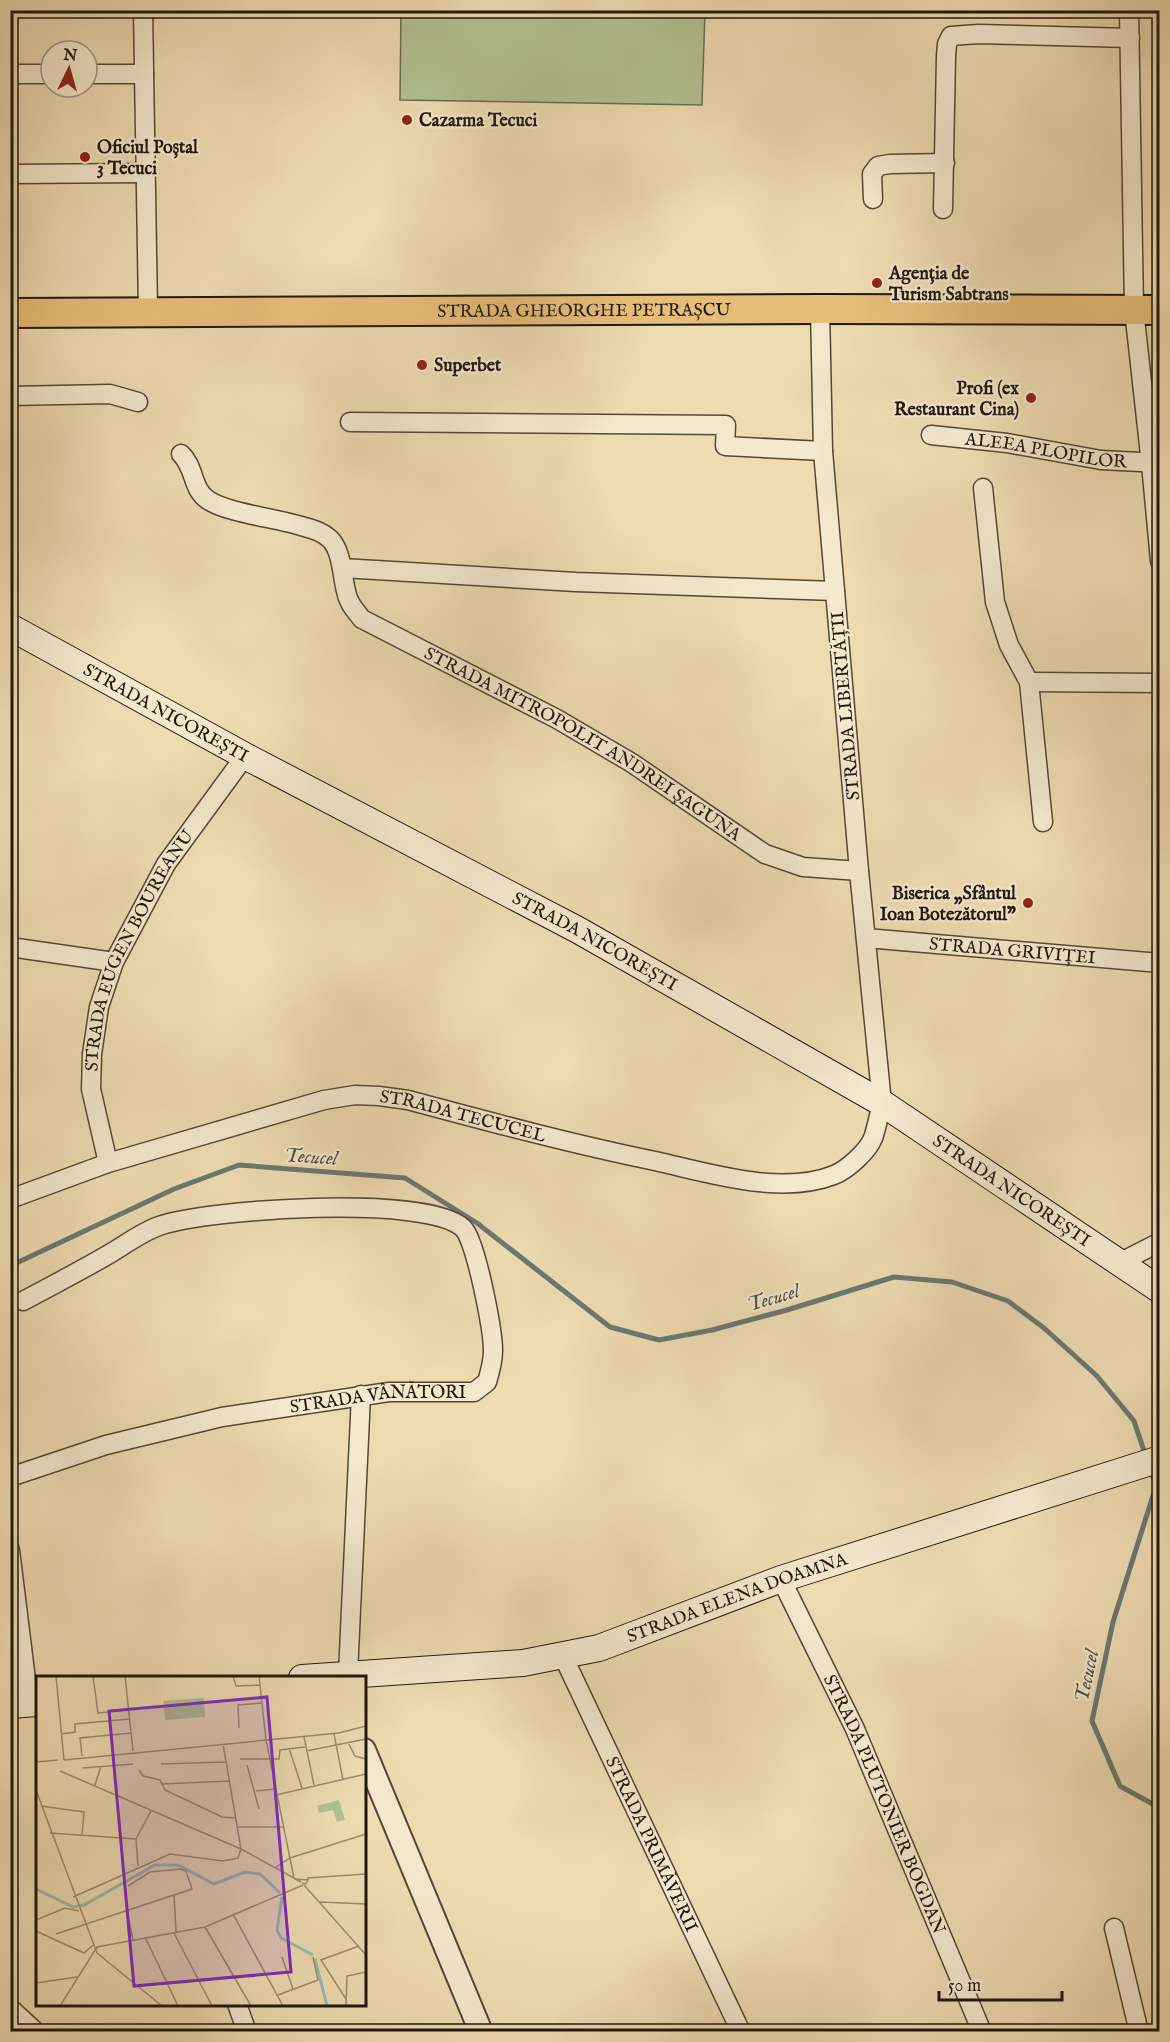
<svg xmlns="http://www.w3.org/2000/svg" width="1170" height="2042" viewBox="0 0 1170 2042" font-family="'IM FELL English',serif">
  <style>
    .green { fill: #b2c192; stroke: #6a6c50; stroke-width: 1.5 }
    .lines { fill: none; stroke-linecap: round; stroke-linejoin: round }
    .stream { stroke: #6a7970; stroke-width: 5 }
    .minor-casing { stroke: #544837; stroke-width: 21 }
    .tertiary-casing { stroke: #544837; stroke-width: 26 }
    .secondary-casing { stroke: #21170e; stroke-width: 28 }
    .primary-casing { stroke: #21170e; stroke-width: 32 }
    .minor { stroke: #f4e8cd; stroke-width: 18 }
    .tertiary { stroke: #f4e8cd; stroke-width: 22 }
    .secondary { stroke: #f4e8cd; stroke-width: 26 }
    .primary { stroke: #e7be79; stroke-width: 28 }
    .poi-dot { fill: #8f2418; stroke: #f4e8cd; stroke-width: 2 }
    .labels { text-anchor: middle; stroke-width: 4.5; stroke-linejoin: round; paint-order: stroke }
    .poi-label { font-size: 18px; font-weight: bold; fill: #21170e; stroke: #f4e8cd; text-anchor: start }
    .street-label { font-size: 18px; fill: #21170e; stroke: #f4e8cd }
    .water-label { font-size: 20px; font-style: italic; fill: #4b5047; stroke: #f4e8cd }
    .inset-river { fill: none; stroke: #9abab1; stroke-width: 3 }
    .inset-road { fill: none; stroke: #9c8d70; stroke-width: 1.5 }
    .view { fill: #7b2cbf; fill-opacity: 0.15; stroke: #7b2cbf; stroke-width: 3 }
    .inset-edge { fill: none; stroke: #21170e; stroke-width: 3 }
  </style>
  <rect width="100%" height="100%" fill="#eedbb2"/>
  <filter id="stains"><feTurbulence type="fractalNoise" baseFrequency=".00333" numOctaves="4"/><feColorMatrix values="0 0 0 0 .2 0 0 0 0 .09 0 0 0 0 .02 0 0 0 .5 -.17"/></filter>
  <radialGradient id="worn" r=".72"><stop offset=".6" stop-color="#630" stop-opacity="0"/><stop offset="1" stop-color="#630" stop-opacity=".3"/></radialGradient>
  <!-- green -->
  <path class="green" d="M401 11H705L702 105 400 100Z"/>
  <g class="lines">
    <!-- stream -->
    <path class="stream" d="M10 1266 174 1189 239 1165 405 1178 477 1223 610 1327 659 1340 712 1330 787 1310 894 1277 952 1282 1008 1301 1044 1328 1097 1376 1134 1421 1146 1457
      M1150 1468 1156 1486 1113 1622 1092 1721 1120 1786 1160 1808"/>
    <!-- minor casing -->
    <g class="minor-casing">
      <g id="minor">
        <path d="M143 10 148 311"/>
        <path d="M1129 10 1134 310 1151 464 1160 561"/>
        <path d="M10 74H51"/>
        <path d="M87 74H144"/>
        <path d="M10 174 146 173"/>
        <path d="M873 199 872 174 878 166 890 164 945 163"/>
        <path d="M943 209 946 56 947 44 951 36 978 34 1130 38"/>
        <path d="M10 396 110 394 138 402"/>
        <path d="M350 422 726 425 725 446 823 451"/>
        <path id="s1" d="M931 435 1007 443 1101 460 1160 463"/>
        <path id="s2" d="M181 454C195 467 192 490 208 500 227 513 276 518 301 526 312 529 321 531 330 539 342 551 342 576 346 591 348 603 355 610 362 619L557 719 632 763 765 854 803 867 859 871"/>
        <path d="M983 488 995 602 1009 645 1029 682 1043 822"/>
        <path d="M342 568 576 582 835 591"/>
        <path d="M1029 682 1160 683"/>
        <path id="s3" d="M866 938 1160 963"/>
        <path d="M10 947 114 962"/>
        <path id="s4" d="M108 1163 91 1089 92 1054 99 1007 114 962 166 864 245 756"/>
        <path id="s5" d="M10 1199 108 1163 324 1100 355 1095 379 1096 408 1100C490 1122 572 1144 655 1161 709 1173 781 1196 834 1175 847 1170 868 1151 873 1138 877 1127 879 1114 882 1103L859 871 823 451 820 309"/>
        <path d="M1119 1263 1160 1242"/>
        <path id="s6" d="M10 1477 106 1445 222 1417 389 1392H474L487 1382C490 1372 493 1361 493 1351 493 1331 476 1240 463 1228 427 1194 206 1209 159 1226 142 1232 126 1244 111 1253 82 1270 53 1285 23 1301"/>
        <path d="M10 1550 29 1704"/>
        <path id="s7" d="M781 1579 855 1729 982 2032"/>
        <path id="s8" d="M563 1656 741 2032"/>
        <path d="M348 1674 361 1395"/>
        <path d="M1114 1928 1139 2032"/>
        <path d="M237 2004 247 2032"/>
        <path d="M10 2008 36 2032"/>
      </g>
    </g>
    <!-- tertiary casing -->
    <g class="tertiary-casing">
      <path id="tertiary" d="M364 1750 481 2032"/>
    </g>
    <!-- secondary casing -->
    <g class="secondary-casing">
      <g id="secondary">
        <path id="s9" d="M10 627 245 756 578 930 882 1103 1160 1290"/>
        <path id="s10" d="M302 1678 523 1663 599 1648 781 1579 1160 1459"/>
        <path d="M10 1705 38 1703"/>
      </g>
    </g>
    <!-- primary casing -->
    <g class="primary-casing">
      <g id="primary">
        <path id="s11" d="M10 313 820 309 1160 310"/>
      </g>
    </g>
    <!-- minor -->
    <use href="#minor" class="minor"/>
    <!-- tertiary -->
    <use href="#tertiary" class="tertiary"/>
    <!-- secondary -->
    <use href="#secondary" class="secondary"/>
    <!-- primary -->
    <use href="#primary" class="primary"/>
  </g>
  <!-- markers -->
  <g class="poi-dot">
    <circle cx="407" cy="120" r="6"/>
    <circle cx="85" cy="157" r="6"/>
    <circle cx="877" cy="283" r="6"/>
    <circle cx="422" cy="365" r="6"/>
    <circle cx="1031" cy="398" r="6"/>
    <circle cx="1028" cy="903" r="6"/>
  </g>
  <g class="labels">
    <!-- poi labels -->
    <g class="poi-label">
      <text x="419" y="126">Cazarma Tecuci</text>
      <text x="97" y="153">Oficiul Poștal<tspan x="97" dy="21">3 Tecuci</tspan></text>
      <text x="889" y="279">Agenția de<tspan x="889" dy="21">Turism Sabtrans</tspan></text>
      <text x="434" y="371">Superbet</text>
      <text x="1019" y="394" text-anchor="end">Profi (ex<tspan x="1019" dy="21">Restaurant Cina)</tspan></text>
      <text x="1016" y="899" text-anchor="end">Biserica „Sfântul<tspan x="1016" dy="21">Ioan Botezătorul"</tspan></text>
    </g>
    <!-- street labels -->
    <g class="street-label">
      <text dy="6" stroke="none"><textPath href="#s11" startOffset="574">STRADA GHEORGHE PETRAȘCU</textPath></text>
      <text dy="6" stroke="none"><textPath href="#s1" startOffset="116">ALEEA PLOPILOR</textPath></text>
      <text transform="translate(845 706) rotate(-95)" y="6">STRADA LIBERTĂȚII</text>
      <text dy="6" stroke="none"><textPath href="#s9" startOffset="178">STRADA NICOREȘTI</textPath></text>
      <text dy="6" stroke="none"><textPath href="#s2" startOffset="525">STRADA MITROPOLIT ANDREI ȘAGUNA</textPath></text>
      <text dy="6" stroke="none"><textPath href="#s9" startOffset="664">STRADA NICOREȘTI</textPath></text>
      <text dy="6" stroke="none"><textPath href="#s3" startOffset="147">STRADA GRIVIȚEI</textPath></text>
      <text dy="6" stroke="none"><textPath href="#s4" startOffset="225">STRADA EUGEN BOUREANU</textPath></text>
      <text dy="6" stroke="none"><textPath href="#s5" startOffset="471">STRADA TECUCEL</textPath></text>
      <text dy="6" stroke="none"><textPath href="#s9" startOffset="1150">STRADA NICOREȘTI</textPath></text>
      <text dy="6" stroke="none"><textPath href="#s6" startOffset="378">STRADA VÂNĂTORI</textPath></text>
      <text dy="6" stroke="none"><textPath href="#s10" startOffset="446">STRADA ELENA DOAMNA</textPath></text>
      <text dy="6" stroke="none"><textPath href="#s7" startOffset="248">STRADA PLUTONIER BOGDAN</textPath></text>
      <text dy="6" stroke="none"><textPath href="#s8" startOffset="208">STRADA PRIMĂVERII</textPath></text>
    </g>
    <!-- water labels -->
    <g class="water-label">
      <text transform="translate(311 1156) rotate(4)" y="7">Tecucel</text>
      <text transform="translate(773 1297) rotate(-16)" y="7">Tecucel</text>
      <text transform="translate(1086 1676) rotate(-78)" y="7">Tecucel</text>
    </g>
  </g>
  <!-- overview -->
  <g transform="translate(36 1676)">
    <rect width="330" height="330" fill="#eedbb2"/>
    <path d="M168 22 169 41 129 44 127 25ZM303 124 309 144 301 146 297 134 283 137 281 130Z" fill="#b2c192"/>
    <path class="inset-river" d="M0 213 37 231 48 229 119 189H142L178 208 209 196 224 198 244 217M246 221 241 254 245 262 277 279M279 283 291 330"/>
    <path class="inset-road" d="M20 0 28 84M57 0 62 37 93 34M89 0 97 75M197 0 200 10 224 9M223 0 230 64 258 202M203 52 202 29 226 27M25 58 39 56V48L94 43M298 58 307 104M268 61 278 109M313 68 319 80 330 83M253 72 266 112M270 75 330 63M46 80 44 62 95 57M204 83H243L244 74 269 71M28 84 303 57 330 50M0 86 22 84M125 88 189 86M211 89 223 133M47 92 97 88M103 94 107 100 124 104 129 114 186 141 199 142M24 95 205 173 265 206M126 108 193 105M59 109 65 90M0 114 61 277 126 330M220 115 239 113M240 119 330 98M5 130 48 136 46 160M201 151H247M14 157 100 163M102 190 100 163 115 135M239 192 254 182 330 158M271 202 330 198M260 203 272 204 270 208 266 207M268 209 330 279M138 218 140 256M37 221 134 178 187 185 202 182 205 173 187 68M284 226 330 228M91 234 97 264M197 238 247 330M0 244 29 232 43 235M169 251 215 330M0 255 48 277 57 269M138 257 176 330M20 258 156 213 150 195 144 193 114 196 92 210M110 263 142 330M246 281 257 313M0 307 41 301M242 319 282 304 277 281M310 323 285 284 323 270M24 330 61 271 169 251 267 209M310 330 311 300 330 296"/>
    <path class="view" d="M231 21 255 296 98 310 73 35Z"/>
    <rect width="330" height="330" class="inset-edge"/>
  </g>
  <!-- margin -->
  <rect width="1170" height="2042" fill="none" stroke="#eedbb2" stroke-width="36"/>
  <rect x="12" y="12" width="1146" height="2018" fill="none" stroke="#21170e" stroke-width="3"/>
  <rect x="18" y="18" width="1134" height="2006" fill="none" stroke="#21170e" stroke-width="1.5"/>
  <!-- north arrow -->
  <g transform="translate(69 69) rotate(5)"><circle r="28" fill="#f4e8cd" stroke="#a09481" stroke-width="1.5"/>
  <path d="M0-4.5L10 22L0 15L-10 22Z" fill="#8f2418"/>
  <text y="-9" font-size="16" font-weight="bold" text-anchor="middle" fill="#21170e">N</text>
  </g>
  <!-- scale -->
  <path d="M939 1991v9h123v-9" fill="none" stroke="#21170e" stroke-width="3"/>
  <text x="948" y="1991" font-size="18" fill="#21170e" stroke="#f4e8cd" stroke-width="4.5" paint-order="stroke">50 m</text>
  <rect width="100%" height="100%" filter="url(#stains)"/>
  <rect width="100%" height="100%" fill="url(#worn)"/>
</svg>
